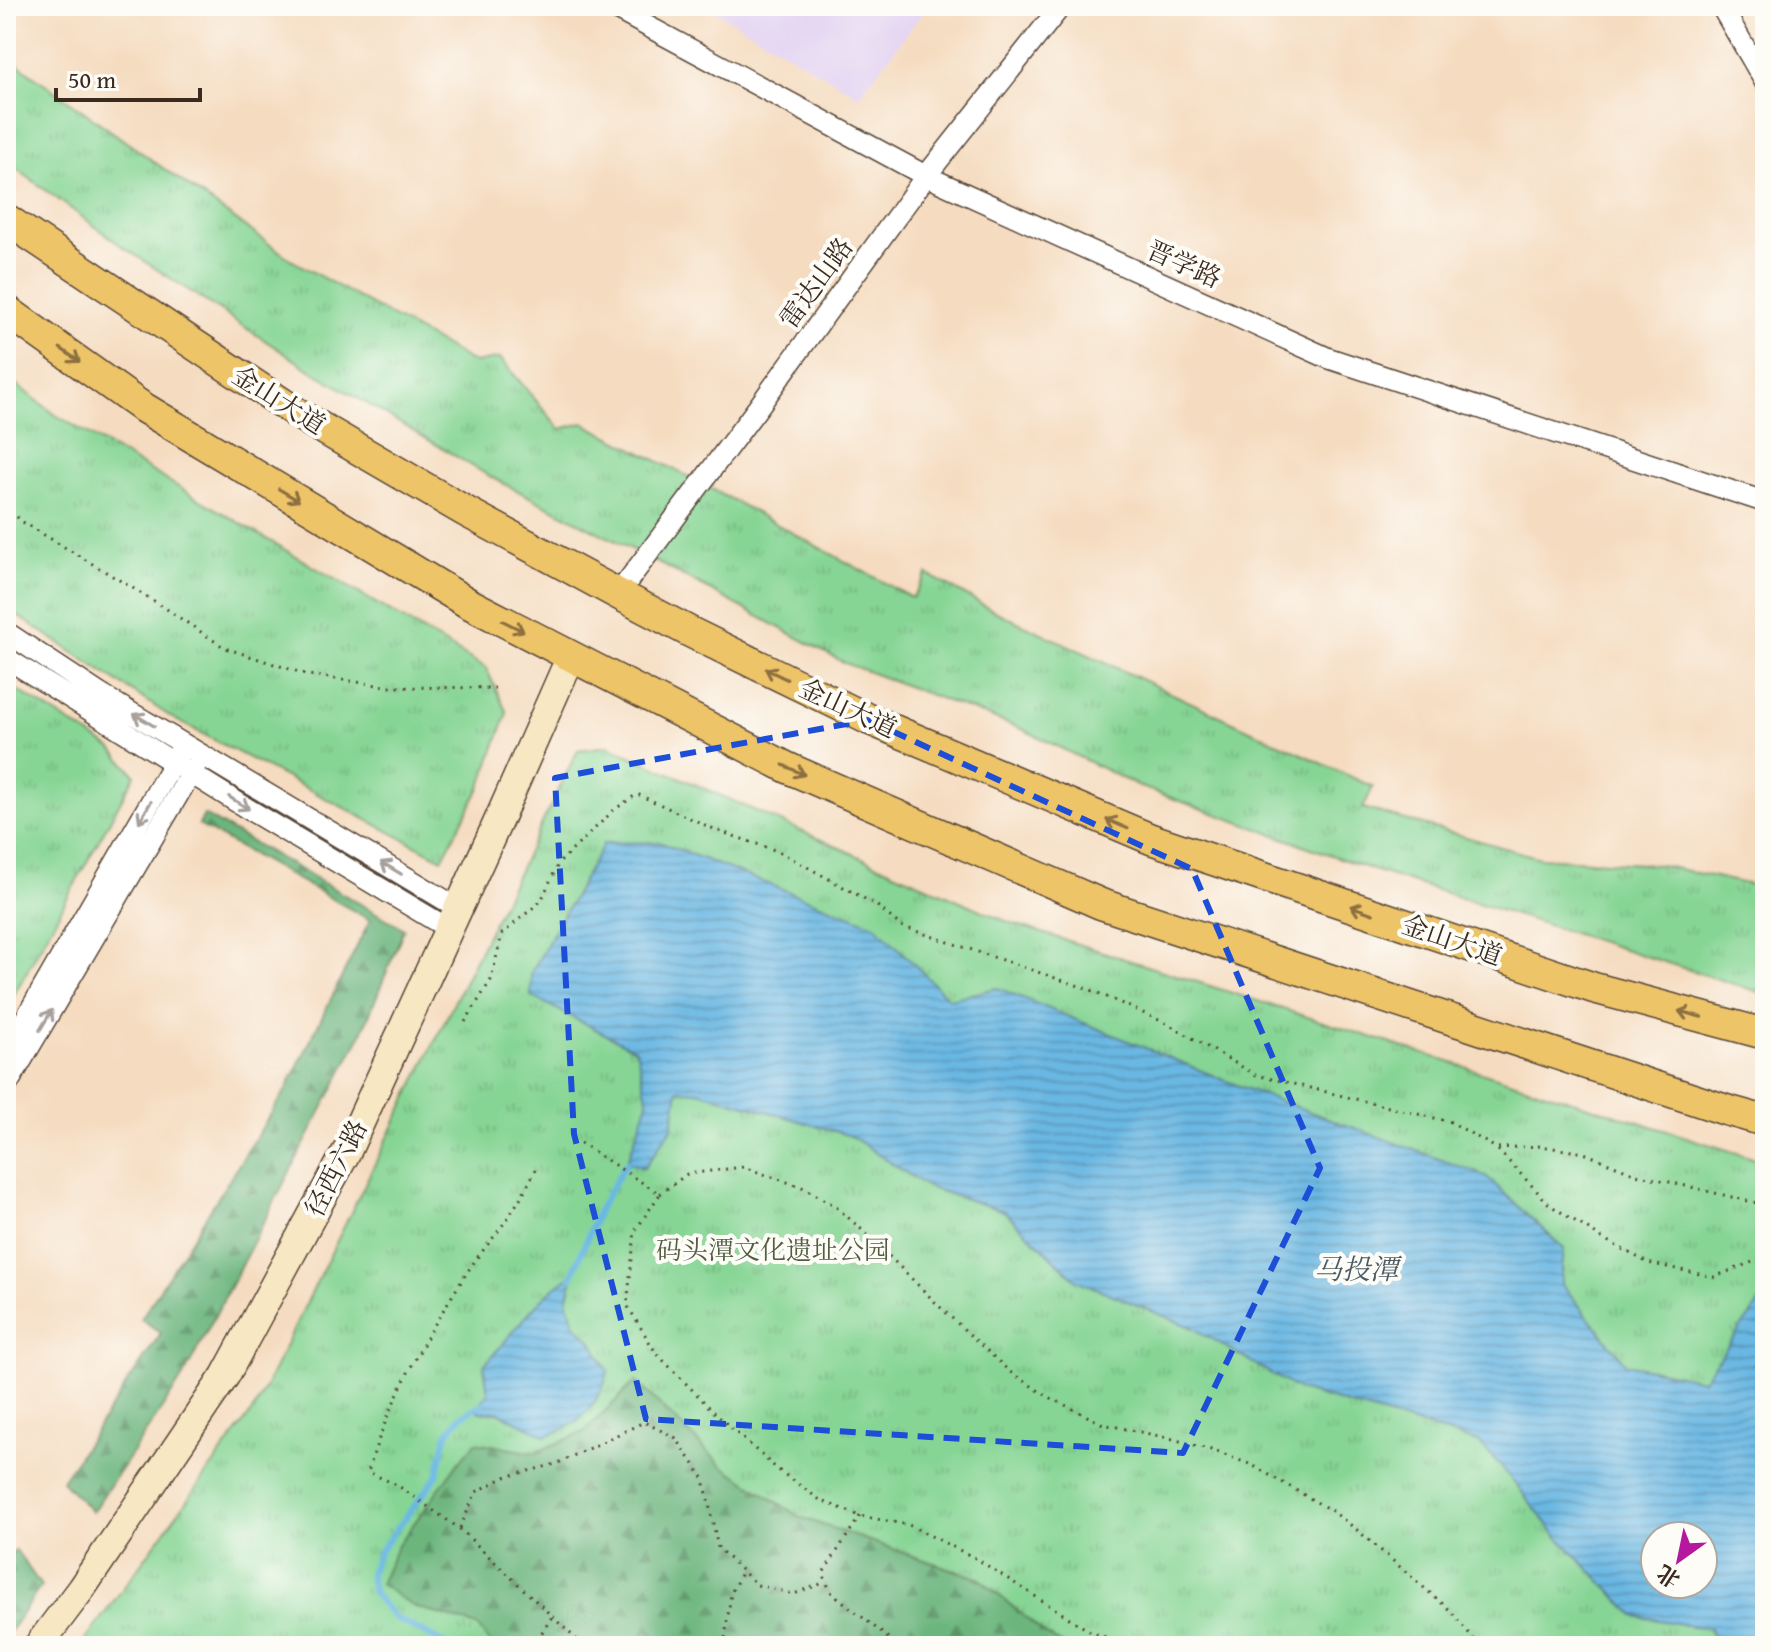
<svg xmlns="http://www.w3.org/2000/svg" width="1771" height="1652" viewBox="0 0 1771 1652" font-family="'Gentium Book Plus','Noto Serif SC',serif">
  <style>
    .built { fill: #e3d3f2 }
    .grass { fill: url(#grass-tufts); stroke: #608059; stroke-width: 2; fill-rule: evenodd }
    .forest { fill: url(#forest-firs); stroke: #54704e; stroke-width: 2 }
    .water { fill: url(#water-rules); stroke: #527080; stroke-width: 2; fill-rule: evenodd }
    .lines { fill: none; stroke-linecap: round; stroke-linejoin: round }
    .stream { stroke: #69b7e3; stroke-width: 6 }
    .street-casing { stroke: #574536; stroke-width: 23 }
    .secondary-casing { stroke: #574536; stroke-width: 31 }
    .primary-casing { stroke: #574536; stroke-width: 33 }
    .path { stroke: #574536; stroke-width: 3; stroke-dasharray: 2 6; stroke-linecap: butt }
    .street { stroke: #fff; stroke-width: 20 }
    .secondary { stroke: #f8e7c3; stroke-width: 28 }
    .primary { stroke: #eec469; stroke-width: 30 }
    .oneway { stroke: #8c6f40 }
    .oneway2 { stroke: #a79f9a }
    .marked { fill: none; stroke: #1d4ed8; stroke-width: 6; stroke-dasharray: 16 10; stroke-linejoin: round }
    .labels { text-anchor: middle; stroke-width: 8; stroke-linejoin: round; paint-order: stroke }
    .street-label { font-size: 26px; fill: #3b2a1e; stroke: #fdfcf7 }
    .park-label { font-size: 26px; fill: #525d41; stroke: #fdfcf7 }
    .water-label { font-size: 28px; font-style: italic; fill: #4b5b63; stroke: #fdfcf7 }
  </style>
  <defs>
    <pattern id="grass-tufts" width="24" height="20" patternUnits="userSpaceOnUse" patternTransform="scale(2)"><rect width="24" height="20" fill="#86d594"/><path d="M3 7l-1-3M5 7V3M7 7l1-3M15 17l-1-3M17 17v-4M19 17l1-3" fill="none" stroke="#75b77f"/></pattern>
    <pattern id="forest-firs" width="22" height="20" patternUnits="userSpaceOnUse" patternTransform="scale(2)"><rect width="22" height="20" fill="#6cb67e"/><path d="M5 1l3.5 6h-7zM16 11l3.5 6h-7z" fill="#5a9467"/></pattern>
    <pattern id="water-rules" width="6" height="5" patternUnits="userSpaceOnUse" patternTransform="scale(2)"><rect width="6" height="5" fill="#69b7e3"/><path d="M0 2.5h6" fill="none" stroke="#5895b7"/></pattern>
  </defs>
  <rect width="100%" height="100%" fill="#fdfcf7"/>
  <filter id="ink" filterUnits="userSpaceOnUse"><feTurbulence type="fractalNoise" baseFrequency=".0125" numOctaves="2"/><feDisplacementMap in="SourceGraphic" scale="16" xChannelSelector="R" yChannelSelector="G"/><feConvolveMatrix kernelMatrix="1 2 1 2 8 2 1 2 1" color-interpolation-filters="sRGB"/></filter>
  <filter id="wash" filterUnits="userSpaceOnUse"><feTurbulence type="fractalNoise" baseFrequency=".006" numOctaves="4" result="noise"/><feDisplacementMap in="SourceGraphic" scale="32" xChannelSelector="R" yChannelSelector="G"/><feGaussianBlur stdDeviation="1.8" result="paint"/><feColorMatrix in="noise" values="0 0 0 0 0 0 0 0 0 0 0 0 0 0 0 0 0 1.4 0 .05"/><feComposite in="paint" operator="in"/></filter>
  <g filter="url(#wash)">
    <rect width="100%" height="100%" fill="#f5dbbf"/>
    <!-- built -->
    <path class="built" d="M707 6H928L859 96Z"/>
    <!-- grass -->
    <path class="grass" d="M6 56 293 261 475 363 500 358 560 429 583 423 697 481 912 598 927 574 994 611 1373 787 1363 808 1540 858 1660 865 1765 888V994L1373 870 1138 786 1022 729 845 663 676 572 491 477 307 368 126 249 6 161Z
      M6 377 56 415 486 668 507 713 481 786 442 859 174 719 6 608Z
      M6 683 112 749 135 775 6 1009Z
      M608 746 1008 922 1765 1162V1646H81L256 1406 578 750ZM1655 1536H1703V1584H1655Z"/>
    <!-- forest -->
    <path class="forest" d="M204 815 404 929 361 1035 183 1377 92 1512 62 1481 161 1333 141 1319 286 1090 370 920 199 825Z
      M636 1381 721 1465 800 1517 980 1579 1046 1635 1066 1646H492L477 1626 413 1606 380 1584 397 1547 457 1464 476 1442 534 1453 584 1432Z
      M16 1550 41 1586 6 1637V1559Z"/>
    <!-- water -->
    <path class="water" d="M659 842 875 925 949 999 998 988 1239 1086 1486 1176 1564 1249 1561 1283 1626 1364 1703 1380 1765 1295V1646H1715L1710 1629 1635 1616 1558 1537 1495 1459 1478 1442 1299 1390 1193 1328 1076 1280 1004 1211 927 1187 851 1136 698 1091 678 1090 672 1128 644 1168 627 1162 648 1102 636 1050 531 996V973L604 843ZM1655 1536H1703V1584H1655Z
      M574 1274 567 1300 575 1325 591 1340 608 1371C603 1392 590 1413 571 1425 564 1430 554 1432 546 1436L498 1412H479L476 1407 488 1394 484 1365C514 1334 536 1296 574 1274Z"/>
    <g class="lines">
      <!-- stream -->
      <path class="stream" d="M571 1278 599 1209 627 1162
        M450 1646 395 1618 373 1593 370 1573 379 1552 437 1476 446 1436 460 1417 481 1404"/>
    </g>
  </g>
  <g filter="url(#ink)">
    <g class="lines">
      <!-- street casing -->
      <g class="street-casing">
        <path id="street" d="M610 6 926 176 1328 358 1765 502
          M1721 6 1765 82
          M618 594 759 406 926 176 1061 6
          M6 632 100 694 458 908
          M6 658 248 809 449 929
          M6 1052 180 751
          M6 1087 197 763"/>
      </g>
      <!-- secondary casing -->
      <g class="secondary-casing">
        <path id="secondary" d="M38 1646 81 1589 225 1376 348 1149 496 826 571 656"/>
      </g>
      <!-- primary casing -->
      <g class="primary-casing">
        <path id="primary" d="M6 219 303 417 463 510 618 594 692 633 868 719 1151 839 1594 988 1765 1034
          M6 310 139 405 468 603 788 768 1101 904 1726 1110 1765 1121"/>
      </g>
      <!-- path -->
      <path class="path" d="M6 505 21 521 159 604 225 648 308 675 392 687 495 688
        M465 1022 491 980 502 934 541 901 558 864 614 810 637 794 716 830 780 852 876 905 901 926 1091 990 1168 1024 1256 1075 1451 1122 1496 1148 1541 1146 1584 1153 1636 1174 1765 1205
        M580 1143 660 1194 635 1231 627 1305 656 1353 719 1417 777 1469 820 1500 860 1516 909 1525 977 1559 1091 1632 1133 1646
        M1498 1150 1550 1205 1600 1237 1648 1263 1714 1277 1765 1257
        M536 1169C526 1189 515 1208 502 1226 492 1240 481 1252 472 1265 430 1329 389 1398 368 1472L397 1485 460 1529 576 1639 593 1646
        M660 1194 687 1174 743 1167 802 1187 834 1205 870 1237 941 1308 1010 1372 1047 1396 1103 1424 1173 1439 1211 1450 1252 1465 1332 1511 1356 1529 1451 1611 1479 1646
        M860 1516 823 1573 830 1591 898 1646
        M460 1528 476 1492 505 1477 556 1464 644 1422 676 1438 704 1479 718 1548 757 1585 794 1594 826 1582
        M533 1646 552 1617
        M724 1646 731 1593 741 1573"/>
      <!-- street -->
      <use href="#street" class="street"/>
      <!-- secondary -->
      <use href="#secondary" class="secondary"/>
      <!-- primary -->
      <use href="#primary" class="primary"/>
    </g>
    <!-- one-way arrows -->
    <defs><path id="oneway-shaft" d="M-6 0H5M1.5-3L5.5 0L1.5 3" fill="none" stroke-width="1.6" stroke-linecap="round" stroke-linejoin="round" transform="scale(2)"/></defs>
    <g class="oneway">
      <use href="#oneway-shaft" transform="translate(70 355) rotate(35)"/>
      <use href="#oneway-shaft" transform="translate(289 495) rotate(31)"/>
      <use href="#oneway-shaft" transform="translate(513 626) rotate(27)"/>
      <use href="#oneway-shaft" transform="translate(776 674) rotate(-154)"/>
      <use href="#oneway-shaft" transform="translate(794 770) rotate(25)"/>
      <use href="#oneway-shaft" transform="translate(1117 824) rotate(-157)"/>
      <use href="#oneway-shaft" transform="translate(1362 910) rotate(-161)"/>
      <use href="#oneway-shaft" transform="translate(1690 1014) rotate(-165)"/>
    </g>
    <g class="oneway2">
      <use href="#oneway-shaft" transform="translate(144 720) rotate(-149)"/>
      <use href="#oneway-shaft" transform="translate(239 803) rotate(32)"/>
      <use href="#oneway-shaft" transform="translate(145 812) rotate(120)"/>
      <use href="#oneway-shaft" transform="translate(391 868) rotate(-149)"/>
      <use href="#oneway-shaft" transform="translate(46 1020) rotate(-59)"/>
    </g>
  </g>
  <!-- marked area -->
  <path class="marked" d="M868 720 1192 869 1320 1168 1183 1453 646 1419 574 1134 555 778Z"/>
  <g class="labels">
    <!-- street labels -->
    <g class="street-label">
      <text transform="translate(1184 264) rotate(24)" y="9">晋学路</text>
      <text transform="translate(816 283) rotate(-54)" y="9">雷达山路</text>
      <text transform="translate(279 400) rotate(32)" y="9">金山大道</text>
      <text transform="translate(848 708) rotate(25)" y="9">金山大道</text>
      <text transform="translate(1452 940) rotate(19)" y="9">金山大道</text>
      <text transform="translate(336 1168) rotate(-63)" y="9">径西六路</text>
    </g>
    <!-- park labels -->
    <g class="park-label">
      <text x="773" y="1259">码头潭文化遗址公园</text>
    </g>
    <!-- water labels -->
    <g class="water-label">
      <text x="1356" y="1279">马投潭</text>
    </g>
  </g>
  <!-- margin -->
  <rect width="1771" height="1652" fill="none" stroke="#fdfcf7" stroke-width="32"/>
  <!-- north arrow -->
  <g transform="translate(1679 1560) rotate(213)"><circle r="38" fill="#fdfcf7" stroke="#afa8a0" stroke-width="2"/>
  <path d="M0-6L14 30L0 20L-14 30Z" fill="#b5179e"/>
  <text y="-12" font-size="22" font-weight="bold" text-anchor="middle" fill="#3b2a1e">北</text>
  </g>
  <!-- scale -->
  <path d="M56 88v12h144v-12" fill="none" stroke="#3b2a1e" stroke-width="4"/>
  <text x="68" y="88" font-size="24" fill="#3b2a1e" stroke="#fdfcf7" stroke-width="6" paint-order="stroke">50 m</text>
</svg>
